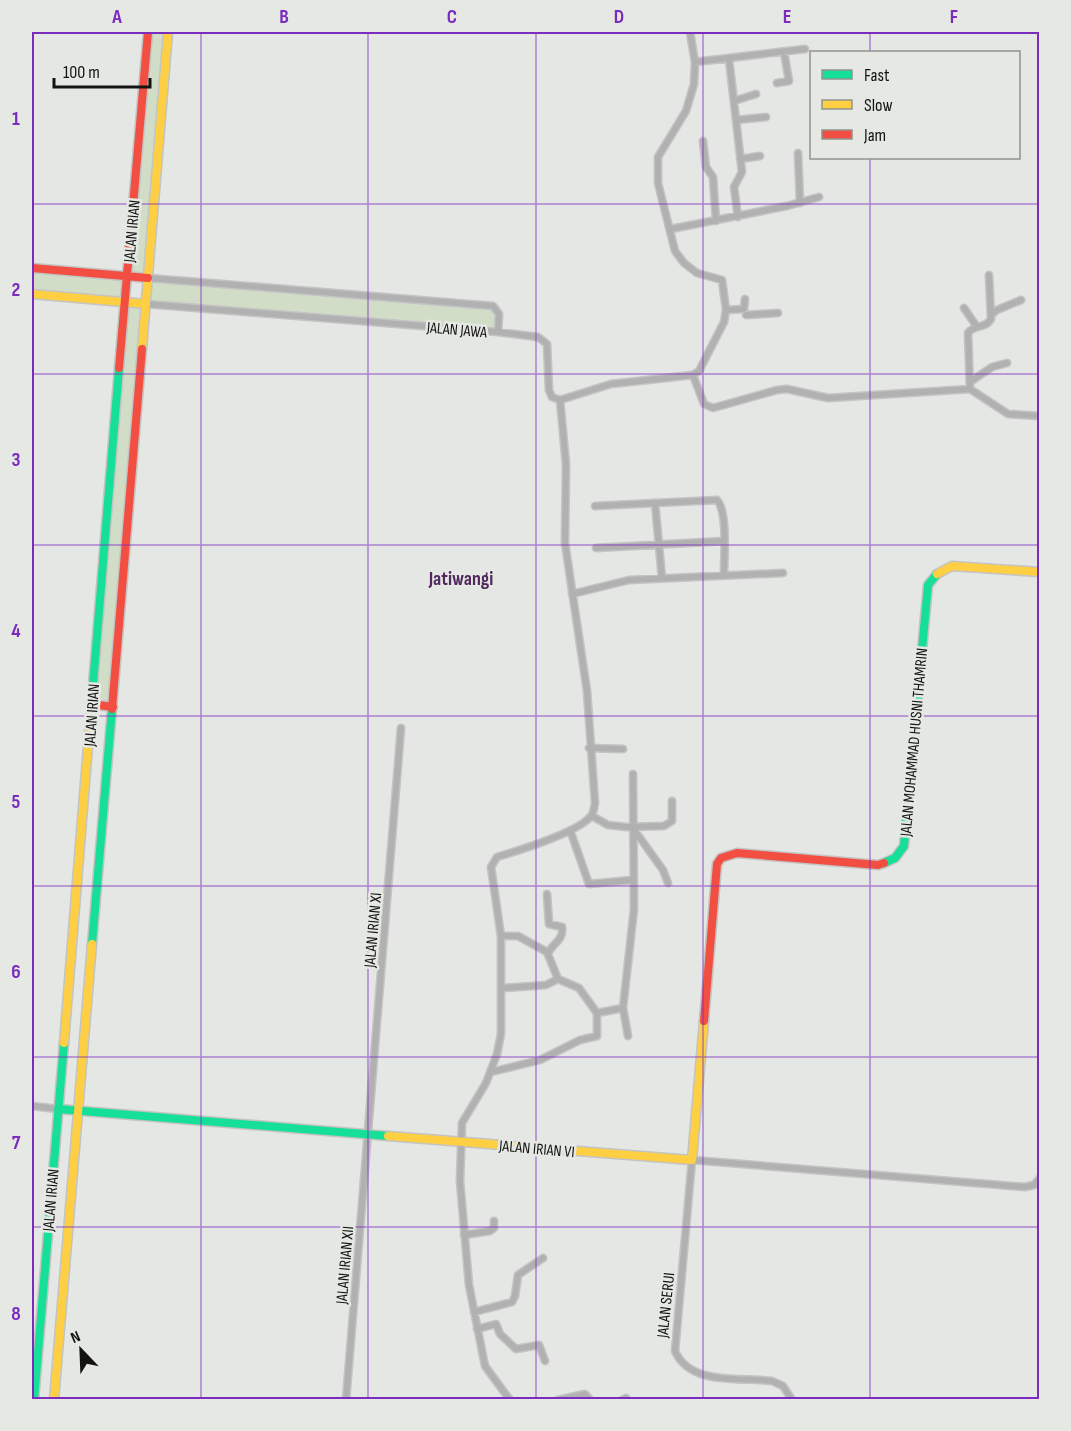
<svg xmlns="http://www.w3.org/2000/svg" width="1071" height="1431" viewBox="0 0 1071 1431" font-family="'Sofia Sans Condensed',sans-serif">
  <style>
    .green { fill: #d2ddc8; fill-rule: evenodd }
    .lines { fill: none; stroke-linecap: round; stroke-linejoin: round }
    .street-casing { stroke: #c3c4c3; stroke-width: 9 }
    .fast-casing { stroke: #c3c4c3; stroke-width: 11 }
    .slow-casing { stroke: #c3c4c3; stroke-width: 11 }
    .jam-casing { stroke: #c3c4c3; stroke-width: 11 }
    .street { stroke: #b1b1b1; stroke-width: 6 }
    .fast { stroke: #16e098; stroke-width: 8 }
    .slow { stroke: #ffcf43; stroke-width: 8 }
    .jam { stroke: #f24e42; stroke-width: 8 }
    .grid { fill: none; stroke: #7b2cbf; stroke-width: 1.5; stroke-opacity: 0.55 }
    .labels { text-anchor: middle; stroke-width: 5; stroke-linejoin: round; paint-order: stroke }
    .street-label { font-size: 16px; fill: #131412; stroke: #e5e8e3 }
    .quarter-label { font-size: 20px; font-weight: bold; fill: #51295f; stroke: #e5e8e3 }
    .neatline { fill: none; stroke: #7b2cbf; stroke-width: 2 }
    .grid-label { font-size: 20px; text-anchor: middle; font-weight: bold; fill: #7b2cbf }
  </style>
  <rect width="100%" height="100%" fill="#e5e7e4"/>
  <!-- green -->
  <path class="green" d="M148 32H168L148 278 498 309V332L146 304 113 707 91 704 125 303 32 294V269L127 276ZM128 277 147 279 145 303 125 302Z"/>
  <g class="lines">
    <!-- street casing -->
    <g class="street-casing">
      <path id="street" d="M729 59 742 172 734 187 738 217
        M695 62 805 49
        M777 83 789 81 784 52
        M734 101 756 94
        M736 120 766 117
        M703 141 706 167 713 177 716 221
        M798 153 800 203
        M740 159 760 156
        M671 229 787 206 819 197
        M148 278 493 306 499 314 498 332
        M146 304 498 332 538 337 547 344 549 390 552 397 560 400 566 464 565 543 587 691 595 803C594 807 594 813 591 816 579 832 517 851 497 857L491 867 501 936V1034L497 1054 486 1083 462 1123 460 1181 469 1285 485 1366 510 1400
        M964 308 977 327
        M726 310 744 309 745 299
        M746 315 778 313
        M991 315 997 310 1021 300
        M693 375 704 404 713 408 777 390 787 389 828 398 970 389 1008 414 1040 416
        M970 382 992 367 1007 363
        M970 389 968 333C974 324 986 329 991 319L989 275
        M560 400 611 384 693 375 699 371 724 322 726 310 722 280 697 273 684 263 675 251 658 183V157L686 111 694 84 695 62 690 32
        M655 503 662 578
        M595 506 717 500C728 512 724 558 724 575
        M596 548 724 541
        M572 594 629 580 783 573
        M589 748 623 749
        M592 816 608 825 626 827 664 826 672 821V801
        M570 830 589 884 632 880
        M635 831 663 870 668 883
        M547 894 549 924 562 927C564 941 552 943 548 954
        M501 936H518L547 952 558 979 579 988 597 1013
        M503 988 546 985 558 979
        M623 1008 628 1036
        M491 1072 540 1060 580 1040 597 1036V1013L623 1008 634 909 633 774
        M32 1106 58 1109
        M464 1235 490 1231 494 1228V1221
        M474 1312 512 1302 515 1296 518 1275 543 1258
        M477 1329 496 1324 500 1334 516 1349 539 1345 545 1361
        M346 1400 401 728
        M558 1400 585 1394 590 1400
        M622 1400 626 1398
        M792 1400 783 1386 772 1381C740 1377 690 1386 675 1351L692 1160 1025 1187 1034 1185 1040 1178"/>
    </g>
    <!-- fast casing -->
    <g class="fast-casing">
      <path id="fast" d="M91 709 119 368
        M884 863 895 858 904 846 928 585 937 574
        M92 944 112 709
        M58 1109 388 1136
        M34 1400 64 1043"/>
    </g>
    <!-- slow casing -->
    <g class="slow-casing">
      <path id="slow" d="M32 294 146 304
        M142 349 168 32
        M937 574 952 566 1040 572
        M64 1043 91 709
        M388 1136 692 1160 704 1021
        M54 1400 92 944"/>
    </g>
    <!-- jam casing -->
    <g class="jam-casing">
      <path id="jam" d="M32 268 148 278
        M119 368 148 32
        M91 704 113 707
        M112 709 142 349
        M704 1021 717 864 721 858 737 853 878 865 884 863"/>
    </g>
    <!-- street -->
    <use href="#street" class="street"/>
    <!-- fast -->
    <use href="#fast" class="fast"/>
    <!-- slow -->
    <use href="#slow" class="slow"/>
    <!-- jam -->
    <use href="#jam" class="jam"/>
  </g>
  <!-- grid -->
  <path class="grid" d="M201 32V1400M368 32V1400M536 32V1400M703 32V1400M870 32V52M870 158V1400M32 204H1040M32 374H1040M32 545H1040M32 716H1040M32 886H1040M32 1057H1040M32 1227H1040"/>
  <g class="labels">
    <!-- street labels -->
    <g class="street-label">
      <text transform="translate(131 231) rotate(-85)" y="6">JALAN IRIAN</text>
      <text transform="translate(457 329) rotate(5)" y="6">JALAN JAWA</text>
      <text transform="translate(91 715) rotate(-86)" y="6">JALAN IRIAN</text>
      <text transform="translate(913 742) rotate(-85)" y="6">JALAN MOHAMMAD HUSNI THAMRIN</text>
      <text transform="translate(372 930) rotate(-85)" y="6">JALAN IRIAN XI</text>
      <text transform="translate(537 1148) rotate(5)" y="6">JALAN IRIAN VI</text>
      <text transform="translate(50 1200) rotate(-85)" y="6">JALAN IRIAN</text>
      <text transform="translate(344 1265) rotate(-85)" y="6">JALAN IRIAN XII</text>
      <text transform="translate(665 1305) rotate(-84)" y="6">JALAN SERUI</text>
    </g>
    <!-- quarter labels -->
    <g class="quarter-label">
      <text x="461" y="585">Jatiwangi</text>
    </g>
  </g>
  <!-- border -->
  <rect width="1071" height="1431" fill="none" stroke="#e5e8e3" stroke-width="66"/>
  <!-- legend -->
  <rect x="810" y="51" width="210" height="108" fill="#e5e8e3" stroke="#91938f" stroke-width="1.5"/>
  <rect x="822" y="70" width="30" height="9" fill="#16e098" stroke="#91938f" stroke-width="1.5"/>
  <text x="864" y="81" font-size="18" fill="#131412">Fast</text>
  <rect x="822" y="100" width="30" height="9" fill="#ffcf43" stroke="#91938f" stroke-width="1.5"/>
  <text x="864" y="111" font-size="18" fill="#131412">Slow</text>
  <rect x="822" y="130" width="30" height="9" fill="#f24e42" stroke="#91938f" stroke-width="1.5"/>
  <text x="864" y="141" font-size="18" fill="#131412">Jam</text>
  <!-- north arrow -->
  <g transform="translate(81 1350) rotate(337)" stroke="#e5e8e3" stroke-width="4.5" paint-order="stroke">
  <path d="M0-4.5L10 22L0 15L-10 22Z" fill="#131412"/>
  <text y="-9" font-size="16" font-weight="bold" text-anchor="middle" fill="#131412">N</text>
  </g>
  <!-- scale -->
  <path d="M54 78v9h96v-9" fill="none" stroke="#131412" stroke-width="3"/>
  <text x="63" y="78" font-size="18" fill="#131412" stroke="#e5e8e3" stroke-width="4.5" paint-order="stroke">100 m</text>
  <rect x="33" y="33" width="1005" height="1365" class="neatline"/>
  <g class="grid-label">
    <text x="117" y="23">A</text>
    <text x="284" y="23">B</text>
    <text x="452" y="23">C</text>
    <text x="619" y="23">D</text>
    <text x="787" y="23">E</text>
    <text x="954" y="23">F</text>
    <text x="16" y="125">1</text>
    <text x="16" y="296">2</text>
    <text x="16" y="466">3</text>
    <text x="16" y="637">4</text>
    <text x="16" y="808">5</text>
    <text x="16" y="978">6</text>
    <text x="16" y="1149">7</text>
    <text x="16" y="1320">8</text>
  </g>
</svg>
